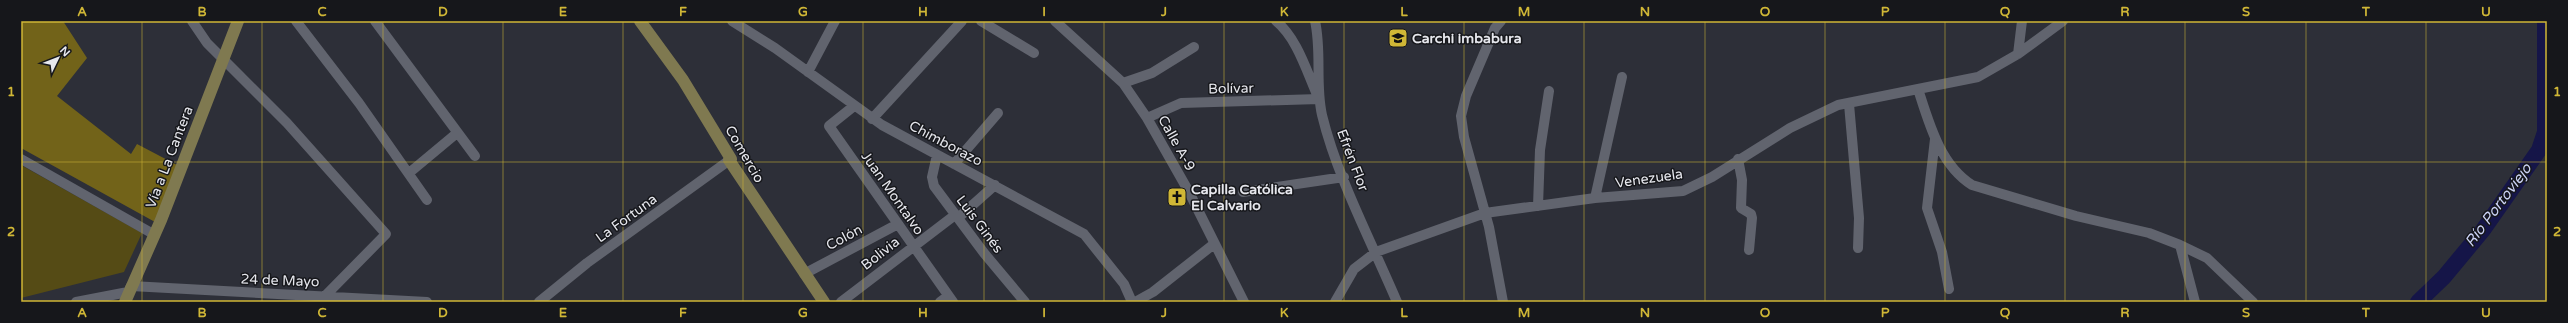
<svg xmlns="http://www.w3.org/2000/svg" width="2568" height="323" viewBox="0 0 2568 323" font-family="'Varela Round',sans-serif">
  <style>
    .green { fill: #554b15 }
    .forest { fill: #726319 }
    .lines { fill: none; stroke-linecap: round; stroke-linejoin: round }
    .river { stroke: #151548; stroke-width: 16 }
    .street { stroke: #61646e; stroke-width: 10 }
    .secondary { stroke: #7f7950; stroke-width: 12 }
    .grid { fill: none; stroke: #d0b736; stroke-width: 1; stroke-opacity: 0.55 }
    .labels { text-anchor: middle; stroke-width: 3; stroke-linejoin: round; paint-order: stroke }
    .poi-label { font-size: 14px; font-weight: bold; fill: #e6e7ed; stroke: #16171b; text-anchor: start }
    .street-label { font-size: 14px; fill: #e6e7ed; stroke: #16171b }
    .water-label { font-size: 15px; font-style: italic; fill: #ccd3f6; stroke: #16171b }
    .neatline { fill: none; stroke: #d0b736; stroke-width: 1.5 }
    .grid-label { font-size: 13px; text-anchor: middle; font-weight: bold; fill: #d0b736 }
  </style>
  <rect width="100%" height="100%" fill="#2d2f38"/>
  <!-- green -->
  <path class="green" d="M21 165 142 233 124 272 21 298Z"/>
  <!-- forest -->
  <path class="forest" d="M21 21H63L87 58 57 96 131 154 137 144 177 165 155 222 21 148Z"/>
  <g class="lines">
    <!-- river -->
    <path class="river" d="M2418 302 2444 277 2483 230 2539 150 2545 132V21"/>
    <!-- street -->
    <path class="street" d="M192 21 207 43 287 123 386 234 325 296
      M296 21 359 103 427 200
      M375 21 475 156
      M732 21 775 48 882 125 1084 234 1124 284 1132 302
      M981 21 1034 53
      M1055 21 1123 83 1147 118 1189 192 1244 302
      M1315 21C1322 52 1315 84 1322 115 1337 177 1372 243 1397 302
      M1501 21 1495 28 1466 96 1461 116 1464 137 1489 227 1503 302
      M2018 54 2022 21
      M808 72 835 21
      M1123 83 1152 73 1194 47
      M1918 89C1929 123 1940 165 1972 185L2076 216 2149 233 2180 245 2207 258 2253 302
      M1849 104 1859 218 1858 248
      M854 106 829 126 953 302
      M1147 118 1181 103 1319 99C1307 73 1298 39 1276 21
      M872 119 962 21
      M1935 139 1927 208 1942 252 1949 289
      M937 155 932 177 934 186 984 253 1025 302
      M21 159 155 235
      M1738 159 1742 180 1741 208 1751 214 1752 218 1749 250
      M954 164 998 113
      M409 173 457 133
      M1243 192 1344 177
      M1595 198 1622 77
      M1538 206 1540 150 1549 91
      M958 218 995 185
      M2180 245 2195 302
      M804 274 898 224
      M76 302 128 292 131 286 427 302
      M539 302 587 263 731 159
      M841 302 955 215
      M940 302 948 296
      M1135 302 1153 292 1214 244
      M1335 302 1354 269 1376 252 1485 213 1595 198 1683 191 1712 177 1790 128 1838 105 1978 77 2018 54 2063 21"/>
    <!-- secondary -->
    <path class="secondary" d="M640 21 683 80 731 159 729 160 824 302
      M125 302 161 220 238 21"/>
  </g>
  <!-- grid -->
  <path class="grid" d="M142 21V302M262 21V302M383 21V302M503 21V302M623 21V302M743 21V302M863 21V302M984 21V302M1104 21V302M1224 21V302M1344 21V302M1464 21V302M1584 21V302M1705 21V302M1825 21V302M1945 21V302M2065 21V302M2185 21V302M2306 21V302M2426 21V302M21 162H2547"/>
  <!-- icons -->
  <defs>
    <g id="school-square" transform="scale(1)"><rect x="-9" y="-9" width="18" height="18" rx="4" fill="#d0b736" stroke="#16171b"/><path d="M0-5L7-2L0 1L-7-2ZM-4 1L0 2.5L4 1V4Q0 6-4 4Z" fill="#111"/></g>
    <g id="church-square" transform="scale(1)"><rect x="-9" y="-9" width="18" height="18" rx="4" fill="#d0b736" stroke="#16171b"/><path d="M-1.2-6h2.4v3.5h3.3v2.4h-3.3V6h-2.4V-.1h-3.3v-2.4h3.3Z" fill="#111"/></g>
  </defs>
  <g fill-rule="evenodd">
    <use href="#school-square" x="1398" y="38"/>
    <use href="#church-square" x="1177" y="197"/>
  </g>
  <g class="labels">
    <!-- poi labels -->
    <g class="poi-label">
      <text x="1412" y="43">Carchi imbabura</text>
      <text x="1191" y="194">Capilla Católica<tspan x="1191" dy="16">El Calvario</tspan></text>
    </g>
    <!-- street labels -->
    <g class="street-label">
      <text transform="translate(1231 88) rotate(-1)" y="5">Bolívar</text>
      <text transform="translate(946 143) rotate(28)" y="5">Chimborazo</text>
      <text transform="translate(1177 143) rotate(61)" y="5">Calle A-9</text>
      <text transform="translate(745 154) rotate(60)" y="5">Comercio</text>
      <text transform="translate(169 157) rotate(-69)" y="5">Vía a La Cantera</text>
      <text transform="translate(1353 160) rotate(69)" y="5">Efrén Flor</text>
      <text transform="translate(1649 178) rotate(-8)" y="5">Venezuela</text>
      <text transform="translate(893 193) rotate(55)" y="5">Juan Montalvo</text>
      <text transform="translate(626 218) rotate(-36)" y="5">La Fortuna</text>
      <text transform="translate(980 224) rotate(53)" y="5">Luis Ginés</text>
      <text transform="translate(844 237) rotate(-28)" y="5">Colón</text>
      <text transform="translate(880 253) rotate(-38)" y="5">Bolivia</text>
      <text transform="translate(280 280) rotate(2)" y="5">24 de Mayo</text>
    </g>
    <!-- water labels -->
    <g class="water-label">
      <text transform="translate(2498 205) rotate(-53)" y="5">Río Portoviejo</text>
    </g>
  </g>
  <!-- border -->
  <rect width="2568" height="323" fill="none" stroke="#16171b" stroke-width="44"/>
  <!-- north arrow -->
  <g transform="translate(58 58) rotate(47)" stroke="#16171b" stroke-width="3" paint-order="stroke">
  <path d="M0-3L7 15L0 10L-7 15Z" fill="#e6e7ed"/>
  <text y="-6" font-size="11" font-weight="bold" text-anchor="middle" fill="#e6e7ed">N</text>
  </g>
  <rect x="22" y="22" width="2524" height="279" class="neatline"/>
  <g class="grid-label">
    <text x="82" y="16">A</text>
    <text x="202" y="16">B</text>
    <text x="322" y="16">C</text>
    <text x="443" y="16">D</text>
    <text x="563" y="16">E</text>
    <text x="683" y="16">F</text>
    <text x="803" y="16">G</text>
    <text x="923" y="16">H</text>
    <text x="1044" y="16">I</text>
    <text x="1164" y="16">J</text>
    <text x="1284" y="16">K</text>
    <text x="1404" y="16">L</text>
    <text x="1524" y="16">M</text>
    <text x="1645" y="16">N</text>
    <text x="1765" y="16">O</text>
    <text x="1885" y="16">P</text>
    <text x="2005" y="16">Q</text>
    <text x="2125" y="16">R</text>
    <text x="2246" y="16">S</text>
    <text x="2366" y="16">T</text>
    <text x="2486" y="16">U</text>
    <text x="11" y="96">1</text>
    <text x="2557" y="96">1</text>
    <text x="11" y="236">2</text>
    <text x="2557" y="236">2</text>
    <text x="82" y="317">A</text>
    <text x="202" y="317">B</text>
    <text x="322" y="317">C</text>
    <text x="443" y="317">D</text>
    <text x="563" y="317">E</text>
    <text x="683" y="317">F</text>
    <text x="803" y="317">G</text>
    <text x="923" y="317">H</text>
    <text x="1044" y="317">I</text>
    <text x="1164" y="317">J</text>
    <text x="1284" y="317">K</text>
    <text x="1404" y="317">L</text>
    <text x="1524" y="317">M</text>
    <text x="1645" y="317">N</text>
    <text x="1765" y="317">O</text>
    <text x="1885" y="317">P</text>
    <text x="2005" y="317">Q</text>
    <text x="2125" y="317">R</text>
    <text x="2246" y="317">S</text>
    <text x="2366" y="317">T</text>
    <text x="2486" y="317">U</text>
  </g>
</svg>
